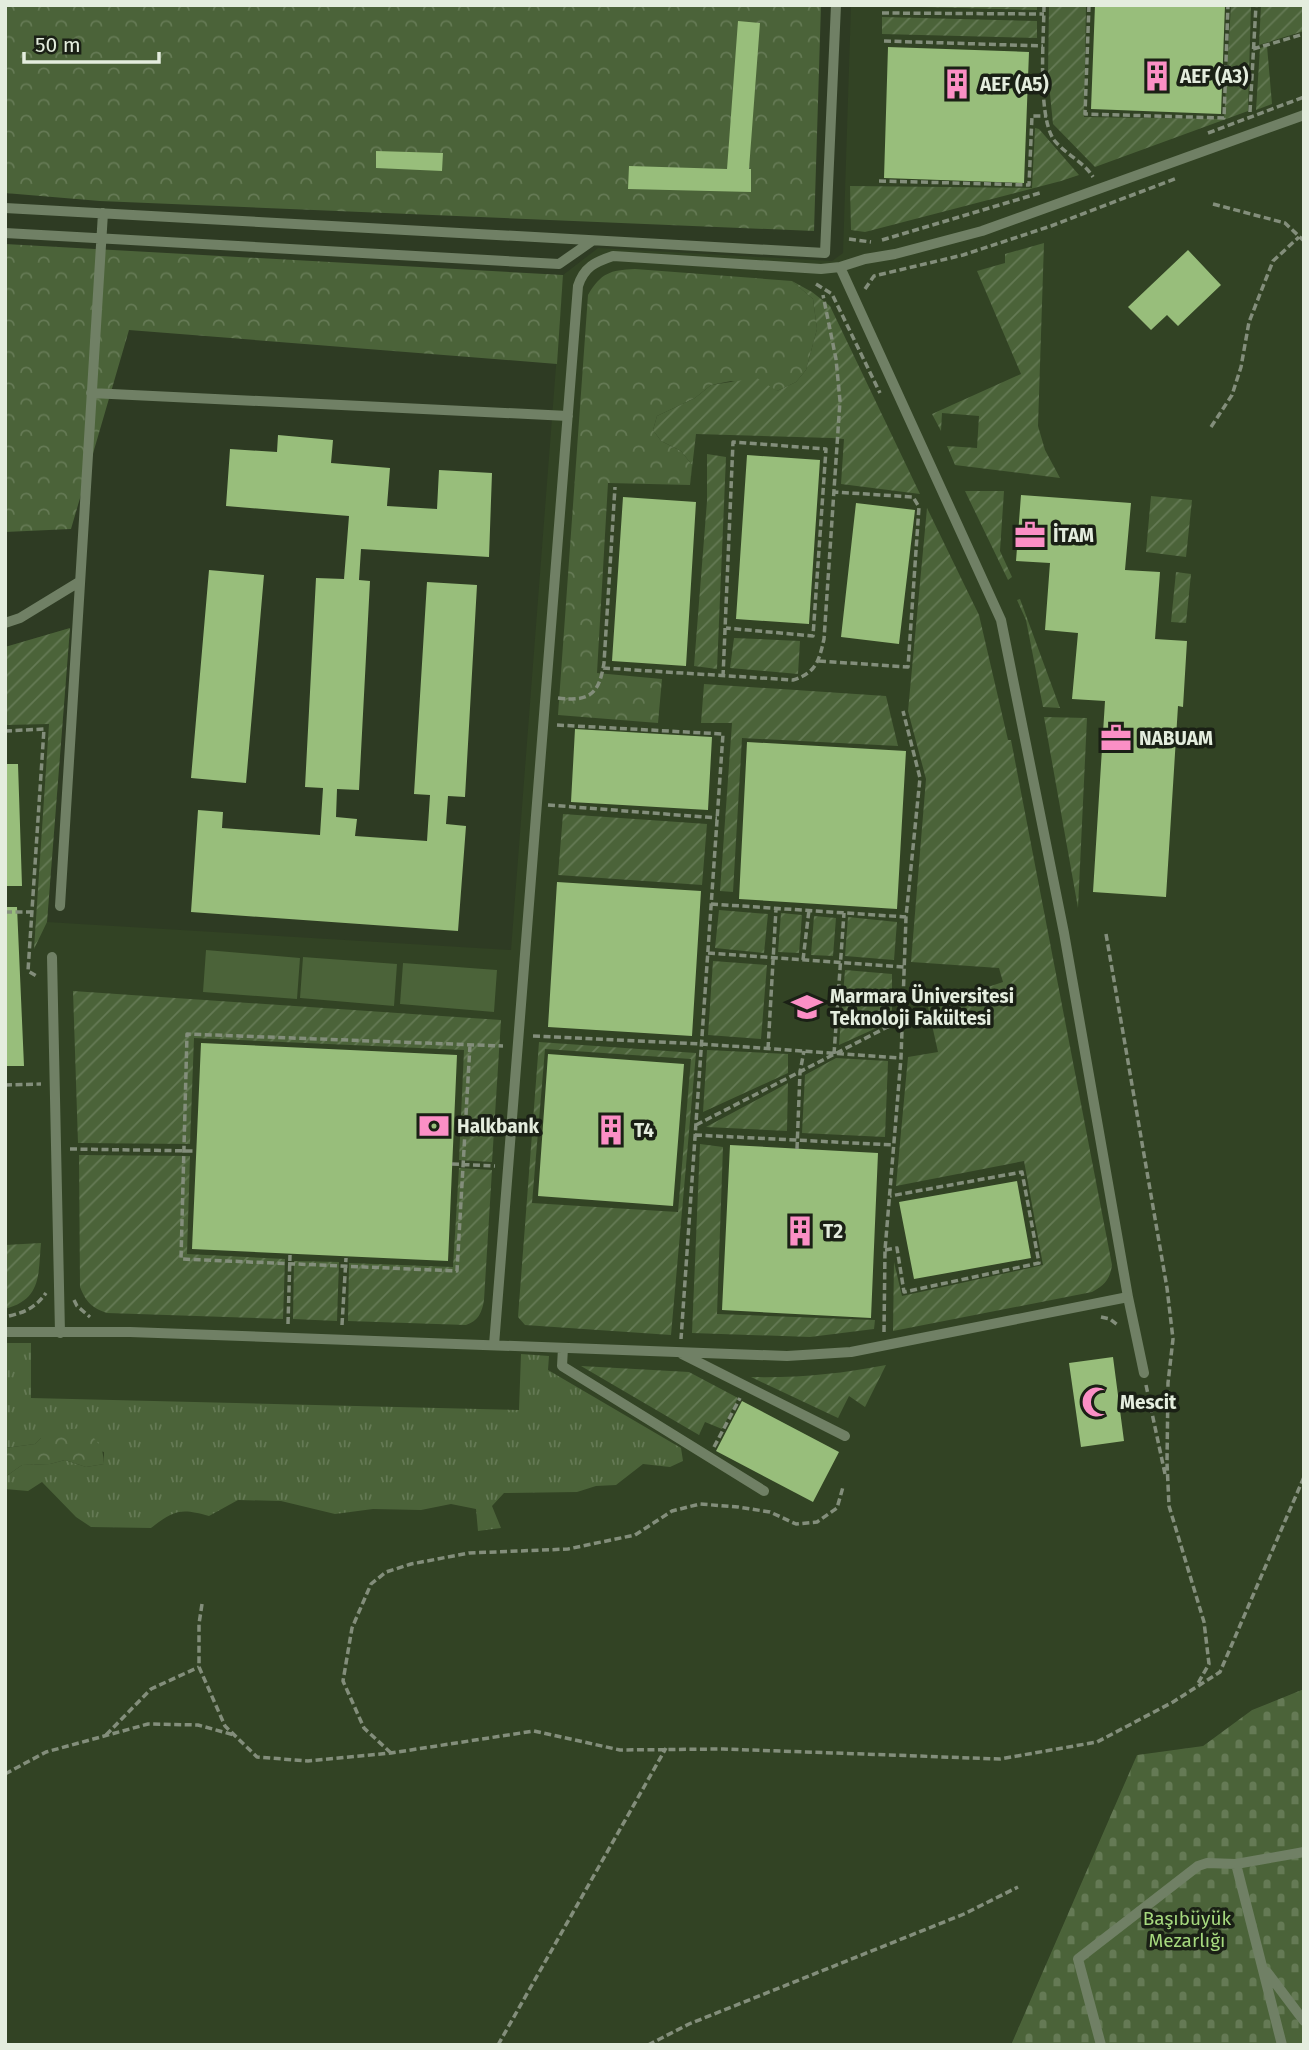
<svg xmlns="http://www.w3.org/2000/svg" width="1309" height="2050" viewBox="0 0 1309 2050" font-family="'Fira Sans',sans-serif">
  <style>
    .built { fill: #324324 }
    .grass { fill: url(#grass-tufts) }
    .forest { fill: url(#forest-crowns) }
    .cemetery { fill: url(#cemetery-stones) }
    .garden { fill: url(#garden-furrows); fill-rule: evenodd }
    .pitch { fill: #4b6339 }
    .building { fill: #98be7b }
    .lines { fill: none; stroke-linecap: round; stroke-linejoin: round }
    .path { stroke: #838e7b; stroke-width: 3.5; stroke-dasharray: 7 3.5; stroke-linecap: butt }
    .service { stroke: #708065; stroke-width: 10 }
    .labels { text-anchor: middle; stroke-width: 7; stroke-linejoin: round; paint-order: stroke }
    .poi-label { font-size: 19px; font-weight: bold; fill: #e4edde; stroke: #1a2015; text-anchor: start }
    .park-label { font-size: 19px; fill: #a6d97e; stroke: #1a2015 }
  </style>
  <defs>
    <pattern id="grass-tufts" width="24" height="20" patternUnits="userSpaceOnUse" patternTransform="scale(1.75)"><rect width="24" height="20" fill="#4b6339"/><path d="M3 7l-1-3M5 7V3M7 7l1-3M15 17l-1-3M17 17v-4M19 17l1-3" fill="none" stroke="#657a55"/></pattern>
    <pattern id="forest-crowns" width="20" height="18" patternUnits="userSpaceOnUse" patternTransform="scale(1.75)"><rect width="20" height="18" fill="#4b6339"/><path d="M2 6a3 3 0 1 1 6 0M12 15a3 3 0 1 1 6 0" fill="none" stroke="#657a55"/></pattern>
    <pattern id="cemetery-stones" width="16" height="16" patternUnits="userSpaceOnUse" patternTransform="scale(1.75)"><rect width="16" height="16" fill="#4b6339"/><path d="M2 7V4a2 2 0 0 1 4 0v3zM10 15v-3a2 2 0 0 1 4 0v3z" fill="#657a55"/></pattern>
    <pattern id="garden-furrows" width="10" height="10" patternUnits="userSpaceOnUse" patternTransform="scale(1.75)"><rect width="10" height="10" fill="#4b6339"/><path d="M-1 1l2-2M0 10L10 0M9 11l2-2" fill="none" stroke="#657a55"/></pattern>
  </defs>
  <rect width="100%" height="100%" fill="#2e3b23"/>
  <!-- built -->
  <path class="built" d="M851 5H1304V1689L1252 1710 1203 1746 1137 1755 1011 2045H5V647L70 628 47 922 511 950 563 275 598 248 832 261 843 253Z"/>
  <!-- grass -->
  <path class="grass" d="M5 1343H31V1398L519 1410 521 1354 549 1356 548 1370 681 1448 683 1461 670 1467 643 1464 616 1485 596 1486 577 1492 504 1493 492 1506 501 1528 478 1531 476 1509 451 1504 421 1510 373 1509 335 1514 281 1501 238 1500 209 1516C181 1508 174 1510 151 1528L91 1527 76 1517 42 1482 28 1491 5 1489V1477L22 1465 50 1464 65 1460 86 1467 104 1464V1452L41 1438 35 1444 5 1448Z"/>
  <!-- forest -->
  <path class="forest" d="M5 5H821L814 231 100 201 5 193Z
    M5 244 563 275 557 364 129 330 71 529 5 532Z
    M635 269 792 281 813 299 817 329 806 370 796 382 777 391 731 381 711 385 695 398 657 416 653 430 661 441 681 451 692 465 690 485 608 483 597 673 662 679 658 723 558 715 588 295C601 273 610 270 635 269Z
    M82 1428C96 1438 104 1447 104 1464L86 1467 65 1460 50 1464 22 1465 5 1477V1448L35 1444 41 1438 61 1430Z"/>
  <!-- cemetery -->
  <path class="cemetery" d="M1304 1689V2045H1011L1137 1755 1203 1746 1252 1710Z"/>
  <!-- garden -->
  <path class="garden" d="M883 5H1037V10L883 6Z
    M1049 5H1086L1084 117 1224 119 1231 5H1251L1248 111 1095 167 1053 124 1048 74Z
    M1261 5H1304V31L1259 45Z
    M882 17 1037 21V38L882 34Z
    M1267 46 1272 104 1256 110 1260 48Z
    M1035 128 1039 129 1079 175 1061 181 865 232 851 230 850 186 1032 188Z
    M1044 243 1038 426 1045 450 1060 478 955 465 947 446 977 448 979 416 942 413 941 431 932 414 1021 374 977 271 1005 263V254Z
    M792 281 812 292 830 306 920 494 841 484 844 439 832 438 696 434 690 485 692 465 681 451 661 441 653 430 657 416 695 398 711 385 757 378 777 391 796 382 806 370 817 329 813 299Z
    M707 454 726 457 717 669 694 666 707 501Z
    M965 491H1004L1000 551 1012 577 1008 580Z
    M1151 496 1192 500 1186 557 1146 552Z
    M927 508 979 615 1008 740H1011L1112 1265C1110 1279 1105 1285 1092 1292L893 1331 894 1262 902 1296 1043 1265 1024 1161 896 1186 908 1057 938 1052 928 1007 1003 982 999 968 911 962 926 779 908 711Z
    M1176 572 1191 574 1186 623 1171 622Z
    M1020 599 1060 708 1043 707 1026 620 1017 600Z
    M70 628 47 922 34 949 49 724 5 725V647Z
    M734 638 800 641 798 674 730 668Z
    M704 684 886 696 898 746 742 738 733 892 720 891 732 723H701Z
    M1044 717 1087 718 1078 908Z
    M563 814 707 824 702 885 558 875Z
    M719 910 768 914 764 953 715 948Z
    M781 913 802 915 799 953 778 952Z
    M814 916 836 918 833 956 811 955Z
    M848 917 897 922 894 960 845 956Z
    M713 961 767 965 761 1039 708 1035Z
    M845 970 892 974V1021L839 1045Z
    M73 991 501 1020 492 1162 459 1160 464 1050 194 1038 190 1144 78 1143Z
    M539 1042 696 1053 671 1335 525 1325 518 1317ZM545 1049 691 1059 678 1212 532 1203Z
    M707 1050 788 1054V1073L703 1112Z
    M836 1058 888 1061 885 1137 802 1133 805 1075Z
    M788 1083 787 1131 706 1127Z
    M700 1144 723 1147 717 1314 875 1320 874 1329 810 1337 692 1333Z
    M79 1155 190 1156 187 1254 285 1259 283 1319 107 1313C92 1308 86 1302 80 1287Z
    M459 1168 492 1170 484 1300C482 1313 478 1321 466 1325L348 1321 349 1263 453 1267Z
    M41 1243C38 1275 42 1299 5 1309V1245Z
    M294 1261 339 1262 337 1321 293 1319Z
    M886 1365 865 1407 849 1396 838 1418 751 1377C798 1378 840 1374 886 1365Z
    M581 1366 689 1372 738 1398 722 1429 705 1422 699 1435Z"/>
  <!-- pitch -->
  <path class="pitch" d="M206 950 300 958 297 999 203 992Z
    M303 957 397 964 394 1006 300 998Z
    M403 963 497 970 494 1012 400 1004Z"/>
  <!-- building -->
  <path class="building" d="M1095 5H1225L1221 114 1091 109Z
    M738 21 760 23 749 169H751V192L628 189 629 166 727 169Z
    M888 47 1029 52 1024 183 884 178Z
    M376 151 443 153 442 171 376 168Z
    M1188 250 1221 285 1178 326 1167 315 1151 330 1128 307Z
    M278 435 333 440 331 463 390 468 387 506 437 509 439 470 492 473 489 557 361 549 359 580 370 581 359 790 337 789 336 817 357 819 355 836 427 841 430 795 414 794 427 582 477 585 465 797 448 796 446 824 466 826 458 931 191 912 198 810 223 812 222 828 320 835 323 788 305 787 316 578 344 579 349 516 226 506 230 449 277 452Z
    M747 455 820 460 809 624 736 619Z
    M1021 495 1131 503 1125 570 1160 572 1155 639 1187 641 1183 707 1178 706 1166 897 1093 892 1105 701 1072 699 1078 633 1045 630 1050 563 1016 561Z
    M623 497 696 502 686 666 612 661Z
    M856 503 915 510 899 644 841 637Z
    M209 570 264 575 246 783 191 778Z
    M575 729 712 737 708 810 571 802Z
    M747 742 906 751 897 909 739 899Z
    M5 764H18L22 886H5Z
    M557 882 701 891 692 1036 548 1027Z
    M5 907H17L24 1066H5Z
    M201 1043 457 1055 448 1261 192 1249Z
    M548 1054 684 1064 673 1206 538 1196Z
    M730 1145 878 1153 871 1318 722 1310Z
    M1017 1181 1031 1258 914 1279 899 1202Z
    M1113 1357 1124 1441 1081 1447 1069 1363Z
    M742 1401 839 1452 813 1502 716 1451Z"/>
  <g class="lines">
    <!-- path -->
    <path class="path" d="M1044 5C1044 35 1037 116 1054 140 1065 154 1084 162 1093 177
      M1089 5 1085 114 1224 118 1228 5
      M882 13 1044 14
      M884 41 1043 46
      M1253 49 1304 34
      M1250 112 1256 5
      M1208 133 1304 97
      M879 181 1029 185 1032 116H1047
      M1213 204 1285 223 1304 241
      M849 239 871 242
      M882 240 1043 192
      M816 284 832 294 880 393
      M865 289 874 276 963 255 1051 226 1177 178
      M1211 427 1232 395 1241 367 1249 322 1273 261 1299 237
      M819 661 908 667 919 507 913 497 834 492
      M603 668 793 680C816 673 819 661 824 639L840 401 836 359 823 295
      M723 677 733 442 826 449 813 636 726 628
      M558 698C590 702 599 694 604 663L615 487
      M557 725 723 734 681 1339
      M5 731 44 729 28 971 38 977
      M548 805 717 818
      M711 904 906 917
      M5 912H31
      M1106 934 1167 1288 1173 1339 1168 1383 1167 1463 1169 1506 1204 1622 1209 1664 1197 1685
      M708 953 904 967
      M803 960 809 910
      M533 1036 702 1044 901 1058
      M470 1045 457 1271 181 1259 187 1034 503 1046
      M768 1049 776 909
      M834 1054 844 913
      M5 1085 41 1084
      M696 1125 901 1020
      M695 1135 894 1145
      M70 1149 196 1151
      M797 1149 800 1072 804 1051
      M452 1164 495 1166
      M885 1250 897 1248 904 1292 1039 1263 1022 1172 890 1196
      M74 1300 77 1306 90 1317
      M9 1316C26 1312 36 1307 46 1293
      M1101 1317 1110 1319 1119 1326
      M288 1324 290 1255
      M342 1325 346 1258
      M884 1332 885 1250 901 1058 906 917 920 778 903 711
      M1146 1385 1165 1474
      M714 1447 740 1398
      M202 1604 199 1624V1667L225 1726 257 1757 308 1761 391 1753 534 1731 620 1750 723 1749 1000 1759 1097 1742 1173 1702 1220 1672 1304 1477
      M106 1735 151 1689 199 1667
      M391 1753 364 1728 343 1681 352 1628 371 1584 386 1572 411 1564 469 1553 568 1549 635 1535 672 1511 700 1504 738 1507 770 1512 796 1524 817 1522 837 1508 843 1487
      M5 1774 46 1752 148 1724 198 1725 234 1735
      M498 2045 666 1748
      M648 2045 689 2024 964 1914 1018 1887"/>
    <!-- service -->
    <path class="service" d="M5 208 825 253 836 5
      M5 233 559 264 592 241
      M91 393 568 416
      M5 623 20 618 79 582
      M60 906 103 213
      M52 957 60 1333
      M1128 1297 1144 1373
      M5 1332H130L787 1356 851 1352 1128 1297 1064 933 1001 620 840 267 865 259 895 254 982 231 1304 115
      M494 1345 578 286C584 267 595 262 613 256L821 269 840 267
      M563 1348 562 1366 764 1491
      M682 1354 845 1436
      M1267 1972 1304 2021
      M1101 2045 1078 1959 1198 1866 1207 1863 1236 1864
      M1282 2045 1236 1864 1304 1852"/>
  </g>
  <!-- icons -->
  <defs>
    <g id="building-bare" transform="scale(2.415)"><path d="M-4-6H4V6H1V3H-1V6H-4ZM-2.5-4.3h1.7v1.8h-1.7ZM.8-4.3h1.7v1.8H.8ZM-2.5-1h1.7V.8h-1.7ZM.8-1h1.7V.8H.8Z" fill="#fb8fc5" stroke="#1a2015" stroke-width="2.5" paint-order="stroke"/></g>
    <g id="office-bare" transform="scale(2.415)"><path d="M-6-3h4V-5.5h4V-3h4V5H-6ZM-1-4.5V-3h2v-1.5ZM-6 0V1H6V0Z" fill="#fb8fc5" stroke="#1a2015" stroke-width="2.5" paint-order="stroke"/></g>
    <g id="university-bare" transform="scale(2.415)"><path d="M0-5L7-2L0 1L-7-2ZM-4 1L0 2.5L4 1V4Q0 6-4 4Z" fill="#fb8fc5" stroke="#1a2015" stroke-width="2.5" paint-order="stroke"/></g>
    <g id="bank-bare" transform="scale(2.415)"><path d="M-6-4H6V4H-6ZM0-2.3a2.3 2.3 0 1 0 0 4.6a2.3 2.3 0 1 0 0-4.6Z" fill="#fb8fc5" stroke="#1a2015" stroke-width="2.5" paint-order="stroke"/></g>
    <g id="mosque-bare" transform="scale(2.415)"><path d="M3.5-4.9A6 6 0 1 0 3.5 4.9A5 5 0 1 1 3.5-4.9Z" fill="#fb8fc5" stroke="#1a2015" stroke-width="2.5" paint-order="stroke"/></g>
  </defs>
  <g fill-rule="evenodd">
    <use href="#building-bare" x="1157" y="76"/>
    <use href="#building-bare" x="957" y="84"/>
    <use href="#office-bare" x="1030" y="535"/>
    <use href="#office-bare" x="1116" y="738"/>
    <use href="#university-bare" x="807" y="1007"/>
    <use href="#bank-bare" x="434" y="1126"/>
    <use href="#building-bare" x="611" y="1130"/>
    <use href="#building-bare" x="800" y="1231"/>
    <use href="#mosque-bare" x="1097" y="1402"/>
  </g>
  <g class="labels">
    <!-- poi labels -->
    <g class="poi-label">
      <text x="1180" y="83">AEF (A3)</text>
      <text x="980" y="91">AEF (A5)</text>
      <text x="1053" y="542">İTAM</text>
      <text x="1139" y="745">NABUAM</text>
      <text x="830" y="1003">Marmara Üniversitesi<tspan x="830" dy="22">Teknoloji Fakültesi</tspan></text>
      <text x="457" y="1133">Halkbank</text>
      <text x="634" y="1137">T4</text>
      <text x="823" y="1238">T2</text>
      <text x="1120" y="1409">Mescit</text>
    </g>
    <!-- park labels -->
    <g class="park-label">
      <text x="1187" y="1925">Başıbüyük<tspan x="1187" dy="22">Mezarlığı</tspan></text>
    </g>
  </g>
  <!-- border -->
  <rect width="1309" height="2050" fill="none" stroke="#e4edde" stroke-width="14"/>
  <!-- scale -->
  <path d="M24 52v10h135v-10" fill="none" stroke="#e4edde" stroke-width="3.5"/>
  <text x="35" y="52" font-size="21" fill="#e4edde" stroke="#1a2015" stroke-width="5" paint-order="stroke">50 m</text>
</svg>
